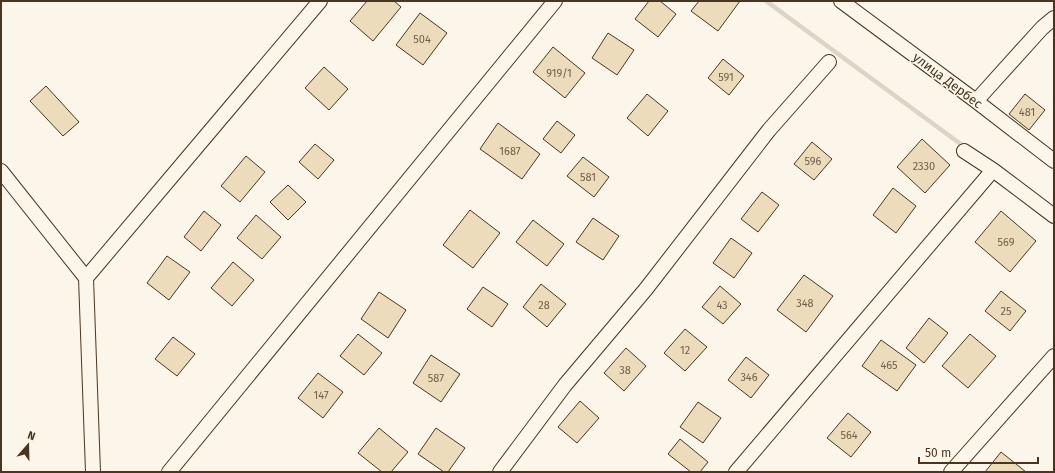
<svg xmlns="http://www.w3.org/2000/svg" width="1055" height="473" viewBox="0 0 1055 473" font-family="'Fira Sans',sans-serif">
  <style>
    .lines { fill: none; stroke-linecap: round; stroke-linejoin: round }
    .stream { stroke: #dcd4c6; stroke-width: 4.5 }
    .building { fill: #ecdcbc; stroke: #4a3520 }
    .minor-casing { stroke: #4a3520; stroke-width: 16 }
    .minor { stroke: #fbf6e9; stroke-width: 14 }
    .labels { text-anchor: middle; stroke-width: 3; stroke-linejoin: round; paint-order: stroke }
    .number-label { font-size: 11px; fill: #725f47 }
    .street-label { font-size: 13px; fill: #4a3520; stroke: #fbf6e9 }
  </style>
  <rect width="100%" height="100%" fill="#fbf6e9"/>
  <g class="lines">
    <!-- stream -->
    <path class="stream" d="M766 1 966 148"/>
  </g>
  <!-- building -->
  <path class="building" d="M367 1H394L401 7 373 41 350 21Z
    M649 1H660L676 14 658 37 635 19Z
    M699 1H740L718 31 691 11Z
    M420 13 447 33 423 65 396 45Z
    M608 33 634 50 617 75 592 58Z
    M553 47 585 73 565 98 533 72Z
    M723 59 744 76 729 95 708 78Z
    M324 67 348 89 329 110 305 88Z
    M46 86 79 122 63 136 30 101Z
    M647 94 668 111 648 136 627 118Z
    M1025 94 1045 110 1029 130 1009 114Z
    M557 121 575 135 561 153 543 139Z
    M498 123 540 154 522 179 480 149Z
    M922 139 950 165 925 193 897 167Z
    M812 142 832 159 814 180 794 164Z
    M315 144 334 160 318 179 299 162Z
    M246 156 265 172 240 202 221 186Z
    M583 157 609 177 594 197 567 176Z
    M288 185 306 202 288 220 270 202Z
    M893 188 916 206 896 233 873 215Z
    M762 192 779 205 758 232 741 219Z
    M470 210 500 233 473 268 443 245Z
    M204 211 221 225 201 251 184 237Z
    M1001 211 1036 241 1010 272 975 242Z
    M256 215 281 237 262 259 237 238Z
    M593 218 619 236 603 260 576 242Z
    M533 220 564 244 547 266 516 242Z
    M731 238 752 253 734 278 713 263Z
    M167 256 190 272 169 300 147 283Z
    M233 262 254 280 232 306 211 288Z
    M804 275 833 296 806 332 777 310Z
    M541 284 566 304 547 327 523 307Z
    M720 286 741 304 723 324 702 307Z
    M483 287 508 304 492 327 467 309Z
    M1001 291 1026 311 1010 331 985 311Z
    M379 292 406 310 388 338 361 319Z
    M929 318 948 333 924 363 906 348Z
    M685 329 707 347 685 371 664 353Z
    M358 334 382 353 364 375 340 356Z
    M970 334 996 356 968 388 942 366Z
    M173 337 195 354 177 376 155 359Z
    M881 340 916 365 897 391 862 366Z
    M626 348 646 366 624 391 604 373Z
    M431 355 460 374 441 402 413 383Z
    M746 357 769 375 751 398 728 380Z
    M318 373 343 392 323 418 298 398Z
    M580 401 599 418 577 443 558 427Z
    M698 402 721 418 703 443 680 427Z
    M848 413 871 432 851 457 827 438Z
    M379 428 408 452 391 472H382L358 453Z
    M436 428 465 448 448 472H444L418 454Z
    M680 439 708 462 700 472H691L668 454Z
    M1001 452 1026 472H985Z"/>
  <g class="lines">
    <!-- minor casing -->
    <g class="minor-casing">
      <path id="minor" d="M841 1 976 101 1054 161
        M976 101 1042 28 1054 18
        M964 151 993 170 1054 216
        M1 171 86 278 93 472
        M86 278 320 1
        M169 472 555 1
        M500 472 565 385 646 289 769 130 829 62
        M736 472 993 170
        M951 472 1054 356"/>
    </g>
    <!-- minor -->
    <use href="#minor" class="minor"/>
  </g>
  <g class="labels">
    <!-- number labels -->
    <g class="number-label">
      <text x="422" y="43">504</text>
      <text x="559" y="77">919/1</text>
      <text x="726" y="81">591</text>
      <text x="1027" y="116">481</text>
      <text x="510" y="155">1687</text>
      <text x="813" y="165">596</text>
      <text x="924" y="170">2330</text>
      <text x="588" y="181">581</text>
      <text x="1006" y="246">569</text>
      <text x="805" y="307">348</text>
      <text x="544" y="309">28</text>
      <text x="722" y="309">43</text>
      <text x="1006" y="315">25</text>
      <text x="685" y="354">12</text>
      <text x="889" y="369">465</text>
      <text x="625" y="374">38</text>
      <text x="749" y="381">346</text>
      <text x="436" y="382">587</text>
      <text x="321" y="399">147</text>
      <text x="849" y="439">564</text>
    </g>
    <!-- street labels -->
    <g class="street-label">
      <text transform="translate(948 80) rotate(37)" y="5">улица Дербес</text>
    </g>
  </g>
  <!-- border -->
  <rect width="1055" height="473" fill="none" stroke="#4a3520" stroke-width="4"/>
  <!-- north arrow -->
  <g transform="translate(28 445) rotate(20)" stroke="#fbf6e9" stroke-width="3" paint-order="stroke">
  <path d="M0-3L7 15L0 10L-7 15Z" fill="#4a3520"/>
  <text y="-6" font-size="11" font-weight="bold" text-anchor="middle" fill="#4a3520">N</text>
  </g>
  <!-- scale -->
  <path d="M919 457v6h119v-6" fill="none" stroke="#4a3520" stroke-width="2"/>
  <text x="925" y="457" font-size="12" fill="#4a3520" stroke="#fbf6e9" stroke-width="3" paint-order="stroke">50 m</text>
</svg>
